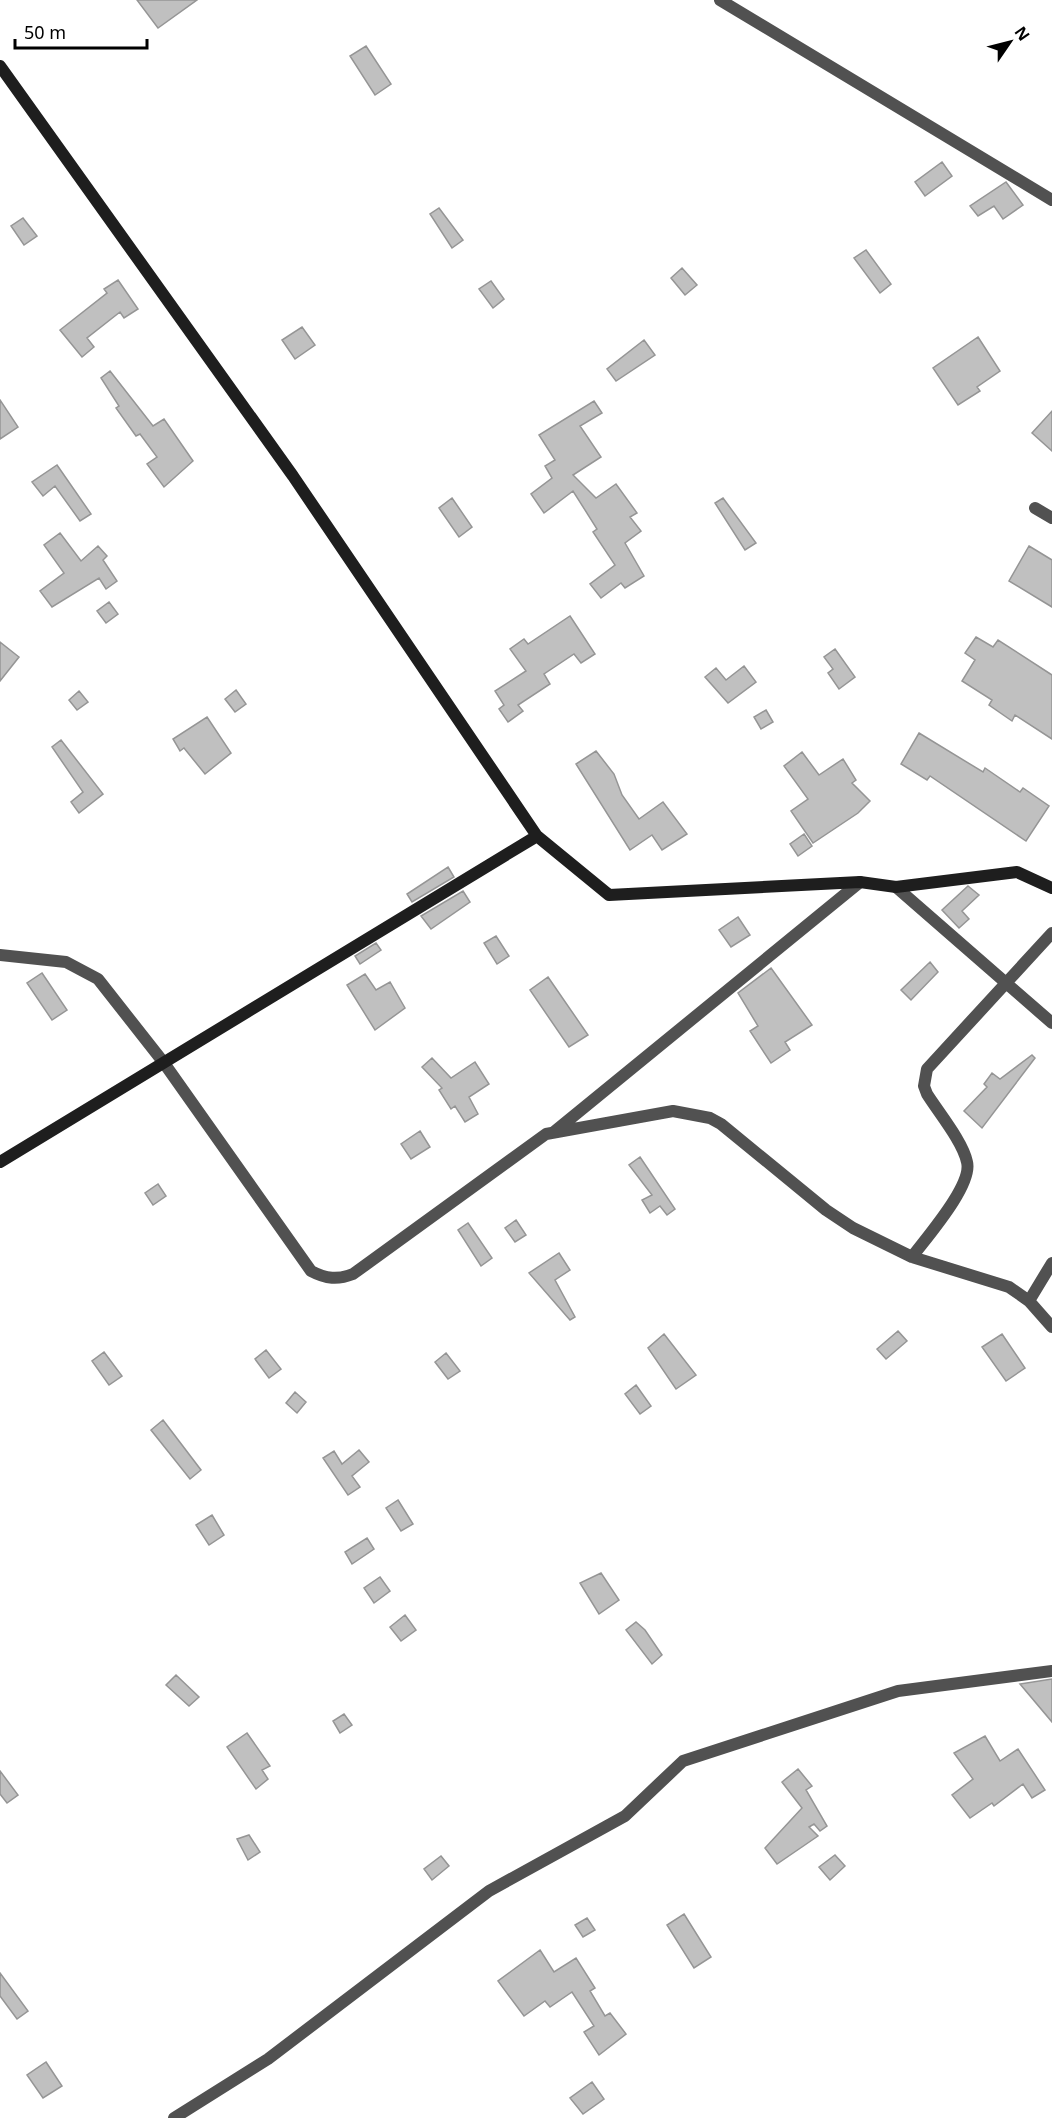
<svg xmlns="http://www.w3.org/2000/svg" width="1052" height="2118" viewBox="0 0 1052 2118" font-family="'Noto Sans',sans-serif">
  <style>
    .building { fill: #c0c0c0; stroke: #959595; stroke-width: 1.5 }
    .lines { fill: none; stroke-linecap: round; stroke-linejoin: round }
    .street { stroke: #515151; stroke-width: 12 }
    .secondary { stroke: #1e1e1e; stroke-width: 12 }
  </style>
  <rect width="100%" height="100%" fill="#fff"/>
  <!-- building -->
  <path class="building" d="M137 0H197L158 28Z
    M366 46 391 84 375 95 350 56Z
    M942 162 952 176 925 196 915 182Z
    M1006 182 1023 205 1003 219 994 206 978 216 970 206Z
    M439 208 463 240 452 248 430 214Z
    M23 218 37 236 24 245 11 226Z
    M866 250 891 284 880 293 854 258Z
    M682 268 697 285 685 295 671 278Z
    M118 280 138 309 124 318 120 312 87 338 94 347 82 357 60 330 107 293 104 289Z
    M491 281 504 299 493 308 479 289Z
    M302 327 315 345 295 359 282 340Z
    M978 337 1000 371 977 387 980 391 958 405 933 368Z
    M644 340 655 355 616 381 607 369Z
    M110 371 153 426 164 419 193 461 164 487 147 464 157 457 140 434 136 436 116 408 119 406 101 378Z
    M0 400 18 427 0 439Z
    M594 401 602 413 580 426 601 457 573 475 596 498 616 484 637 513 630 517 641 531 625 543 644 576 625 588 621 583 601 598 590 584 615 565 593 532 597 529 573 491 544 513 531 494 552 478 545 466 555 460 539 435Z
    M1052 411V451L1032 433Z
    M57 465 91 514 80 521 55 486 43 496 32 482Z
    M452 498 472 527 459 537 439 508Z
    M723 498 756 543 745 550 715 503Z
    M60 533 81 561 98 546 107 556 103 560 117 581 106 589 99 578 52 607 40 591 64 573 44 545Z
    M1029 546 1052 560V607L1009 581Z
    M109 602 118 614 106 623 97 611Z
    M570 616 595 654 581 663 574 654 544 674 550 684 518 705 523 711 508 722 499 709 504 705 495 691 526 671 510 649 524 639 528 644Z
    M976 637 993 647 998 640 1052 675V739L1015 715 1012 721 989 705 992 700 962 681 975 660 965 653Z
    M0 642 19 657 0 681Z
    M835 649 855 677 839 689 828 673 833 669 824 657Z
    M744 666 756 682 728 703 705 677 716 668 726 680Z
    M236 690 246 704 235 712 225 699Z
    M79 691 88 702 77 710 69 700Z
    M766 710 773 722 761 729 754 717Z
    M207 717 231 753 205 774 184 748 180 751 173 739Z
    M919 733 983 772 985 768 1020 792 1023 788 1049 806 1026 841 930 776 927 780 901 764Z
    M61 740 103 794 79 813 71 802 83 792 52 747Z
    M596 751 614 774 622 795 639 819 663 802 687 834 662 850 652 835 630 850 576 764Z
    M802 752 819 775 843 759 856 780 852 783 870 801 858 813 813 843 791 811 808 799 784 766Z
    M804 834 812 846 798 856 790 844Z
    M448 867 454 877 412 902 407 894Z
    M968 886 979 895 962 911 969 919 959 928 942 910Z
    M463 891 470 902 431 929 421 916Z
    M738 917 750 935 731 947 719 930Z
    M496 936 509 956 497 964 484 943Z
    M376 943 381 950 360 964 355 956Z
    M930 962 938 972 911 1000 901 990Z
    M771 968 812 1025 785 1042 790 1050 771 1063 750 1031 758 1026 738 993Z
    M42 973 67 1010 52 1020 27 983Z
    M365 974 376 990 390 982 405 1008 375 1030 347 985Z
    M548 977 588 1035 569 1047 530 990Z
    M1032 1055 1035 1058 982 1128 964 1111 987 1087 984 1084 992 1073 1000 1079Z
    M432 1058 451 1078 475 1062 489 1084 469 1097 478 1114 465 1122 455 1106 451 1109 439 1090 442 1088 422 1067Z
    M420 1131 430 1147 411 1159 401 1144Z
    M640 1157 675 1209 667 1215 660 1206 650 1213 642 1200 652 1195 629 1165Z
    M158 1184 166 1196 153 1205 145 1193Z
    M516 1220 526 1235 515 1242 505 1228Z
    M468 1223 492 1258 481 1266 458 1230Z
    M559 1253 570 1270 555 1280 575 1317 570 1320 529 1273Z
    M898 1331 907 1341 886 1359 877 1349Z
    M664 1334 696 1375 676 1389 648 1348Z
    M1002 1334 1025 1368 1006 1381 982 1347Z
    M266 1350 281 1369 269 1378 255 1359Z
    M104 1352 122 1376 109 1385 92 1361Z
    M446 1353 460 1371 448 1379 435 1362Z
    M636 1385 651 1406 640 1414 625 1394Z
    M295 1392 306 1402 297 1413 286 1403Z
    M163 1420 201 1470 190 1479 151 1430Z
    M359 1450 369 1462 352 1476 360 1487 348 1495 323 1458 334 1451 342 1464Z
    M398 1500 413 1524 401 1531 386 1508Z
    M212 1515 224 1535 209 1545 196 1525Z
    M367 1538 374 1549 352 1564 345 1552Z
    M601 1573 619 1600 599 1614 580 1583Z
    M380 1577 390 1591 374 1603 364 1588Z
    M405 1615 416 1630 401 1641 390 1627Z
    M636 1622 645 1630 662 1655 652 1664 626 1630Z
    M176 1675 199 1697 189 1706 166 1685Z
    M1052 1679V1722L1020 1684Z
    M344 1714 352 1725 340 1733 333 1721Z
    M247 1733 270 1766 262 1770 268 1779 256 1789 227 1747Z
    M985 1736 1000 1761 1018 1749 1045 1790 1032 1798 1023 1784 994 1806 992 1803 970 1818 952 1795 973 1779 954 1753Z
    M798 1769 812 1786 806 1790 827 1826 820 1831 814 1824 809 1827 818 1836 777 1864 765 1848 802 1808 782 1782Z
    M0 1771 18 1795 7 1803 0 1794Z
    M249 1835 260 1852 248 1860 237 1839Z
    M835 1855 845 1866 830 1880 819 1867Z
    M441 1856 449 1866 432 1880 424 1869Z
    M684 1914 711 1957 694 1968 667 1925Z
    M587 1918 595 1930 583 1937 575 1925Z
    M540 1950 554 1972 576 1958 595 1988 590 1991 605 2016 610 2013 626 2034 599 2055 584 2032 594 2026 572 1992 550 2007 545 2001 524 2016 498 1981Z
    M0 1973 28 2011 17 2019 0 1996Z
    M46 2062 62 2086 43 2098 27 2075Z
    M592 2082 604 2099 583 2114 570 2098Z"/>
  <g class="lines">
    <!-- street -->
    <path class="street" d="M720 0 1052 200
      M1035 508 1052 518
      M896 887 1052 1023
      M0 955 66 962 98 979 164 1063 311 1271C326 1279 338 1280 353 1274L546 1134 673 1111 710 1118 721 1124 826 1210 853 1228 912 1257 1009 1287 1029 1301 1052 1327
      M554 1132 860 882
      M912 1257C926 1238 973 1185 967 1162 963 1142 939 1113 927 1094L924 1086 927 1069 1052 933
      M1029 1301 1052 1263
      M174 2118 268 2059 489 1891 625 1816 683 1761 898 1691 1052 1671"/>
    <!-- secondary -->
    <path class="secondary" d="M0 66 293 476 537 836 609 895 860 882 896 887 1017 872 1052 888
      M0 1162 537 836"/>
  </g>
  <!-- north arrow -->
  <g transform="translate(1010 42) rotate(55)" stroke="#ffffff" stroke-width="4.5" paint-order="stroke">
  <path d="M0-4.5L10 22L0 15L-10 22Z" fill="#000000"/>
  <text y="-9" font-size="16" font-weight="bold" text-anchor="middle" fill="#000000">N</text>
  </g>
  <!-- scale -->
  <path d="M15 39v9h132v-9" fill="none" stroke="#000000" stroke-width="3"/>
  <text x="24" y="39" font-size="18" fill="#000000" stroke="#ffffff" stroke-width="4.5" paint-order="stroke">50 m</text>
</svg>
